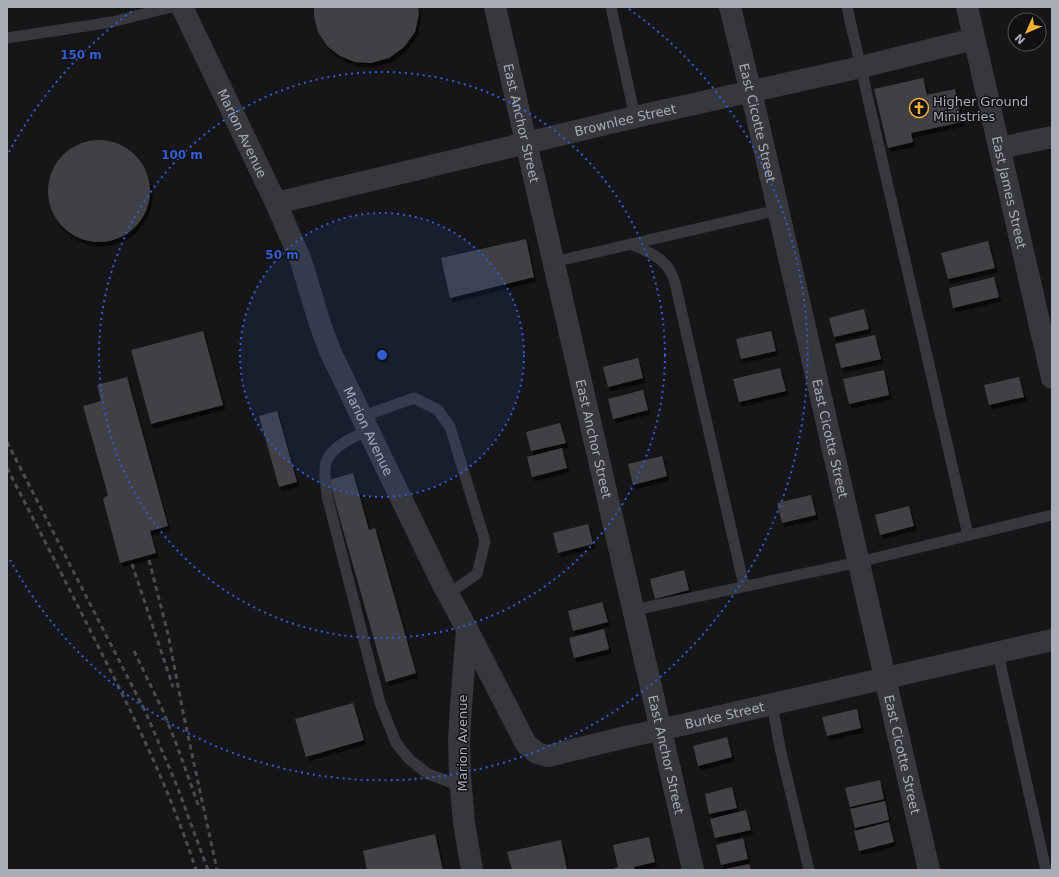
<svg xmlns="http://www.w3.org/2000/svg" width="1059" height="877" viewBox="0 0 1059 877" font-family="'DejaVu Sans',sans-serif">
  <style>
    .building { fill: #404145; filter: url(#shadow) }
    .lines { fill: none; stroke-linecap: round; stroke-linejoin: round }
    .service { stroke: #37383d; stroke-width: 11 }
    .minor { stroke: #37383d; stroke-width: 22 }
    .rail { stroke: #4a4c52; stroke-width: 3; stroke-dasharray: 5 4; stroke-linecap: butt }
    .ring { fill: none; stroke: #325cd3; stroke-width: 2; stroke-dasharray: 2 4 }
    .labels { text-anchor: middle; stroke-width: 3; stroke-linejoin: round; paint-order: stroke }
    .poi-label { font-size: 13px; fill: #a8adb8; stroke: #111113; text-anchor: start }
    .street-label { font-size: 13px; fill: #a8adb8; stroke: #111113 }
    .centre { fill: #325cd3; stroke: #111113; stroke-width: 2 }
    .ring-label { font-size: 12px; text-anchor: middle; font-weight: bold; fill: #325cd3; stroke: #111113; stroke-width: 3; stroke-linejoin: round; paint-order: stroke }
  </style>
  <defs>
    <filter id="shadow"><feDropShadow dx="2.5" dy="4.5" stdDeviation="0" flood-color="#0009"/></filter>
  </defs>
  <rect width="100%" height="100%" fill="#161618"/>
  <!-- building -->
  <path class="building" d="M314 7H418L419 14 415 32 404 47 389 58 371 63 355 62 340 56 327 46 318 32 314 16Z
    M923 78 927 95 955 89 962 122 911 133 913 142 888 148 874 89Z
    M48 191a51 51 0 1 1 102 0a51 51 0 1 1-102 0Z
    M526 239 534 277 450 298 441 258Z
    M988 241 995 268 948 279 941 253Z
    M994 277 999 297 953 308 949 288Z
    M864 309 869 329 834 337 829 318Z
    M203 331 223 405 151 424 131 350Z
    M771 331 776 351 741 359 736 339Z
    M875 335 881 359 841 368 835 344Z
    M638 358 643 378 608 387 603 367Z
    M780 368 786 391 739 402 733 379Z
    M884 370 889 395 849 404 843 379Z
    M127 377 168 526 150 531 156 553 120 563 103 499 108 495 83 406 101 401 97 385Z
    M1019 377 1024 397 989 405 984 385Z
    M643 390 648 410 613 419 608 399Z
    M277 411 297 482 279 487 259 416Z
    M560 423 566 443 531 451 526 432Z
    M562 448 567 468 532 477 527 457Z
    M662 456 667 476 633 485 628 464Z
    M353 473 369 530 375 528 416 673 386 682 329 480Z
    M811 495 816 515 782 523 777 503Z
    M909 506 914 526 880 535 875 515Z
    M588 524 593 544 558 553 553 533Z
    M684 570 689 590 655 599 650 579Z
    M602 602 608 622 573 631 568 611Z
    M604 629 609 649 574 658 569 638Z
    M353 703 364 740 306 757 295 719Z
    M857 709 861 728 827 736 822 717Z
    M727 737 732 757 698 766 693 746Z
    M880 780 884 799 850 807 845 788Z
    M732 787 737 808 709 814 705 794Z
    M885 801 889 820 855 828 850 809Z
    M746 810 751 830 715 838 710 819Z
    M889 822 894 842 859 851 854 831Z
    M435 834 443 870H367L363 851Z
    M649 837 655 862 634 867 635 870H612V869L618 867 613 845Z
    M743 838 748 859 721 865 716 845Z
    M561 840 567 870H512L507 852Z
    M749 864 751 870H726L725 869Z"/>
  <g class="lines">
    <!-- service -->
    <path class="service" d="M611 7 635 117
      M847 7 968 535
      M7 38 112 22 171 7
      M630 244C644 250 662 256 670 271 672 274 674 279 675 283L744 586
      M554 262 778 210
      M361 417 414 398 438 410 450 427 485 541 477 574 448 594
      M368 430C353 438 333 445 326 462 323 472 326 486 327 496L380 703 396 743 409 759 428 774 461 786
      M634 610 859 562 1052 515
      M998 653 1046 870
      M772 704 780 748 809 870"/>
    <!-- minor -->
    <g class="minor">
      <path id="s1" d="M182 7 276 203 301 261 320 324 330 351 442 583 467 629 461 706 459 741 460 776 464 823 472 870"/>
      <path id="s2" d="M495 7 693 870"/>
      <path id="s3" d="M730 7 756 113 929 870"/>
      <path id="s4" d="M967 7 1052 378"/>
      <path d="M1000 148 1052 137"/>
      <path id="s5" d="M276 203 635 117 861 67 974 39"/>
      <path id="s6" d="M467 629 526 744 537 753 548 756 626 737 677 726 1052 640"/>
    </g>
    <!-- rail -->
    <path class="rail" d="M7 442 146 713 177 786 208 870
      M7 468C38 528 69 588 99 648 136 720 171 793 196 870
      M149 560 168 634 184 717 217 870
      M132 564 173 687
      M134 651 163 711 176 743 199 807"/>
  </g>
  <!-- distance rings -->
  <circle cx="382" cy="355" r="142" fill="#325cd3" fill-opacity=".12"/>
  <g class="ring">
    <circle cx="382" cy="355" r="142"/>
    <circle cx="382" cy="355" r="283"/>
    <path d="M9 152A425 425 0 0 1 135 9M629 9A425 425 0 1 1 9 558"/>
  </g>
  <!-- icons -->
  <defs>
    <g id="church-ring" transform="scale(1)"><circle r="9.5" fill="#111113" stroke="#f2b134" stroke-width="1.5"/><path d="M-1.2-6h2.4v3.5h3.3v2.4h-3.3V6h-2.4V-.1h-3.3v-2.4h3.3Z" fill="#f2b134"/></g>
  </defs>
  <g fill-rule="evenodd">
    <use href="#church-ring" x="919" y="108"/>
  </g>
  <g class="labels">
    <!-- poi labels -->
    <g class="poi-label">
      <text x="933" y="106">Higher Ground<tspan x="933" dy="15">Ministries</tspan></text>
    </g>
    <!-- street labels -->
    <g class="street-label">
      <text dy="5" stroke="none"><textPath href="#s5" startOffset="359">Brownlee Street</textPath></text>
      <text dy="5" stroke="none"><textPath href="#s2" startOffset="119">East Anchor Street</textPath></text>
      <text dy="5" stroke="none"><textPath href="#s3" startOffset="119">East Cicotte Street</textPath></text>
      <text dy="5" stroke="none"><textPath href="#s1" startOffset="140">Marion Avenue</textPath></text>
      <text dy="5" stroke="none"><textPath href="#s4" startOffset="190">East James Street</textPath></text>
      <text dy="5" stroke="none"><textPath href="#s1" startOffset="464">Marion Avenue</textPath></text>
      <text dy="5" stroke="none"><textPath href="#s2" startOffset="443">East Anchor Street</textPath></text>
      <text dy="5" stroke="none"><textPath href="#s3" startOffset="443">East Cicotte Street</textPath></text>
      <text dy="5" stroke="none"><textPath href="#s6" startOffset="336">Burke Street</textPath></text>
      <text transform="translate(462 743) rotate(-90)" y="5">Marion Avenue</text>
      <text dy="5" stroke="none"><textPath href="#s2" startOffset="767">East Anchor Street</textPath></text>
      <text dy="5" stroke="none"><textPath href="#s3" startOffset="767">East Cicotte Street</textPath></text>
    </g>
  </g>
  <circle cx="382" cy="355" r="6" class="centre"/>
  <g class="ring-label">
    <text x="81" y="59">150 m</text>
    <text x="182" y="159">100 m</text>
    <text x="282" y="259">50 m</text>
  </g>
  <!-- border -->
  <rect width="1059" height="877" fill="none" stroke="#a8adb8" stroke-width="16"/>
  <!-- north arrow -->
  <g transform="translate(1027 32) rotate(225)"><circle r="19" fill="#111113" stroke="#4d4f55"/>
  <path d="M0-3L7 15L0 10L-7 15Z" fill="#f2b134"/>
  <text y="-6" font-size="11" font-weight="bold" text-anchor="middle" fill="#a8adb8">N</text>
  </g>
</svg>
